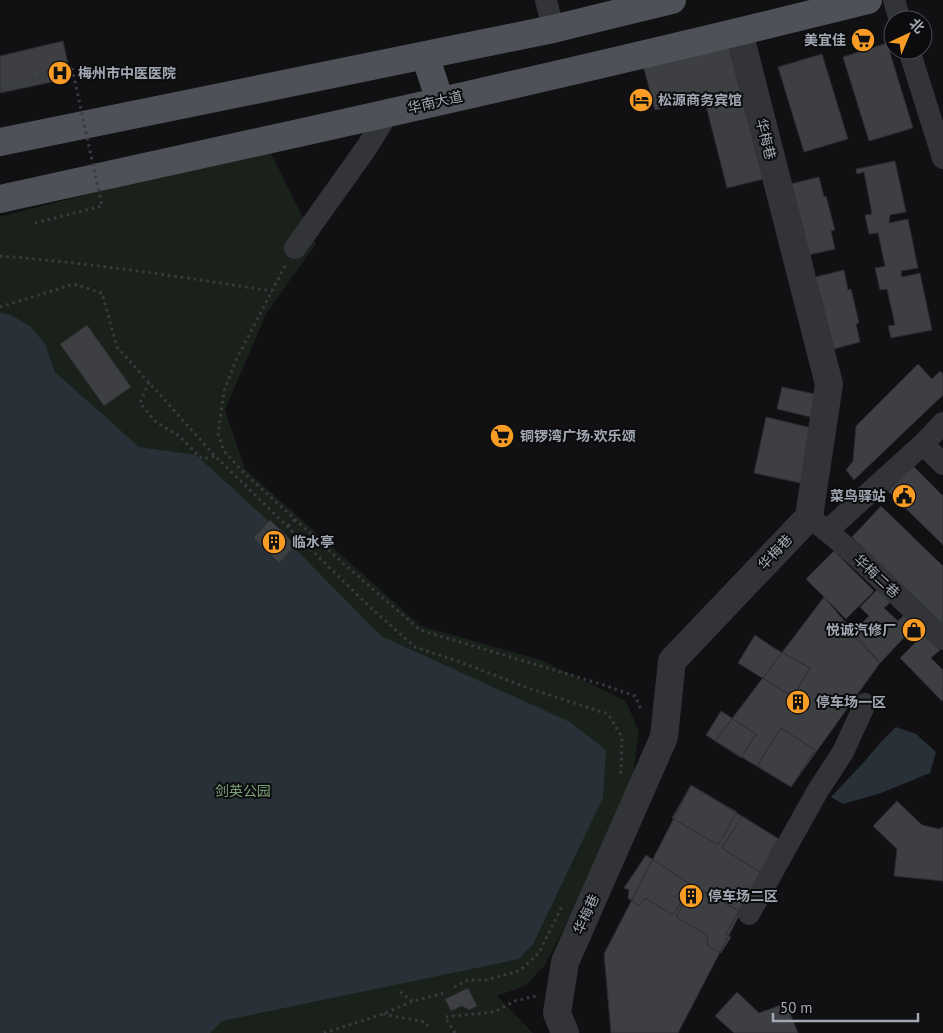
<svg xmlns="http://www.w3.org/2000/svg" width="943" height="1033" viewBox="0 0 943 1033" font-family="'PT Sans','Noto Sans SC',sans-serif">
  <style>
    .green { fill: #19211a }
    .water { fill: #273137 }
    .building { fill: #3d3f43; stroke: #2b2c2f }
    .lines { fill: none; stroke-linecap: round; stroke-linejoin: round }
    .path { stroke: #383b3f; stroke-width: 3; stroke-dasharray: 2.5 4; stroke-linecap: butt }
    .minor { stroke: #323438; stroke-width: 22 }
    .tertiary { stroke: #323438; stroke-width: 28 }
    .primary { stroke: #4e5157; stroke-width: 28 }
    .path-bridge { stroke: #383b3f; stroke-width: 3; stroke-dasharray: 2.5 4; stroke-linecap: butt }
    .labels { text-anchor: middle; stroke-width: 4; stroke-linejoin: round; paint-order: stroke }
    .poi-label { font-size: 14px; font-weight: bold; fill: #a2a9b4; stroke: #0c0c0e; text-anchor: start }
    .street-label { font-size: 14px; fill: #a2a9b4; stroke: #0c0c0e }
    .park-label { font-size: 14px; fill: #7aa078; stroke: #0c0c0e }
  </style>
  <rect width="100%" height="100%" fill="#111113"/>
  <!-- green -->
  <path class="green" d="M268 147 316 244 267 312 225 410 245 469 421 626 541 660 626 701 639 732 630 798 545 965 525 986 497 996 533 1033H0V217Z"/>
  <!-- water -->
  <path class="water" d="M0 313 11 315 31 327 45 344 55 372 139 447 196 455 263 516 381 636 570 722 606 750 603 798 533 944 519 959 222 1021 210 1033H0Z
    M896 727 916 734 936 752 930 773 881 793 843 804 831 797 864 762 880 743Z"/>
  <!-- building -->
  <path class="building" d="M63 41 71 78 0 93V56Z
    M735 43 768 178 727 188 704 98 655 110 643 65Z
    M887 43 913 128 869 141 843 57Z
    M822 54 848 139 804 152 778 67Z
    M895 161 906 212 890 215 889 223 908 219 918 268 901 271 902 277 920 273 932 330 891 338 888 326 895 325 887 289 880 290 875 268 885 266 878 233 869 234 865 215 872 214 864 172 857 174 856 169Z
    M819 177 824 197 826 196 835 230 831 231 835 249 809 255 790 184Z
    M844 270 848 290 851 289 859 323 856 324 860 342 834 349 815 277Z
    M87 325 131 387 104 406 60 344Z
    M918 364 932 379 940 371 943 374V395L854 480 846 470 853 461 856 426Z
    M782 387 829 397 809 485 754 473 766 417 816 429 819 419 777 409Z
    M913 466 943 496V545L888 491Z
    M881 506 943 566V625L852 537Z
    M270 520 296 545 279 563 253 538Z
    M834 551 874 591 846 619 806 579Z
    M880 587 893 600 884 608 898 621 906 613 917 624 880 663 851 634 869 616 860 607Z
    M824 597 880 663 791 787 715 741Z
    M924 634 940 650 931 658 943 670V699L942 701 900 658Z
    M755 635 774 648 810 668 793 697 738 663Z
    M721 711 756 734 741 758 706 735Z
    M781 728 815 750 791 787 757 766Z
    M691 785 737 812 718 845 672 818Z
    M691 785 779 839 678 1033H611L604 954Z
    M897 801 922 825 939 829 943 827V881L894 876 897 849 873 826Z
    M742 816 779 839 770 852 776 856 764 875 722 848Z
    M646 855 691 885 673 915 645 898 639 906 628 898 629 890 624 888Z
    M694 886 739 911 726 934 731 937 721 953 708 946 707 935 676 917Z
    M468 988 477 1006 469 1010 462 1006 451 1011 445 999Z
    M737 992 759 1013 786 1003 798 1033H734L715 1016Z"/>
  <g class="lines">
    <!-- path -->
    <path class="path" d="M1 89 72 68
      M35 223 102 206
      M0 256C91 263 182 277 272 291
      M285 266 236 360 224 391 218 434 224 451 241 470 344 564 420 630 604 685 635 696 642 712
      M0 307 74 284 102 293 117 347 215 456 372 609 415 647 460 662 528 688 608 714 622 737 621 770 620 776
      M149 382 140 403 156 422 179 436 202 459 215 456
      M288 526 296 519
      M454 987 468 980H486L519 971 539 953 562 906
      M400 992 412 1001
      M383 1014 425 1022 428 1026
      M324 1033 383 1014 413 1001 445 993
      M455 1033 445 1017 494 1012 515 1001 535 996 536 994"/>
    <!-- minor -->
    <path class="minor" d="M546 0 553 29
      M894 0 900 20
      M909 50 943 158
      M295 248 367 147 388 113
      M923 444 943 464
      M809 517C857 553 899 597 943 639
      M827 531 923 444 943 423
      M749 914 817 792 843 752 865 704"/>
    <!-- tertiary -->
    <path class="tertiary" d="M565 1033 557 1013 565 962 664 737 672 661 809 517 829 384 739 32"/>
    <!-- primary -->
    <path class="primary" d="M425 55 440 101
      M0 142 553 29 672 0
      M0 199C290 135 580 72 868 0"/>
    <!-- path-bridge -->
    <path class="path-bridge" d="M72 68 102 206"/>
  </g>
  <!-- icons -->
  <defs>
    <g id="supermarket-disc" transform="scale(1.25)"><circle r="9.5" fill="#f89c25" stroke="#0c0c0e"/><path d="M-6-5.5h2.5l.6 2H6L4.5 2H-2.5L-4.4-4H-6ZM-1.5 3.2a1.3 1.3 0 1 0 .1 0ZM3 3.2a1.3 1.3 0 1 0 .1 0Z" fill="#111"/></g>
    <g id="hospital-disc" transform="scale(1.25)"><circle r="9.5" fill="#f89c25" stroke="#0c0c0e"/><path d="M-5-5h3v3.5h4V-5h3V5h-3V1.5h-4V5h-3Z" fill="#111"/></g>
    <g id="hotel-disc" transform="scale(1.25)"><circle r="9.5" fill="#f89c25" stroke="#0c0c0e"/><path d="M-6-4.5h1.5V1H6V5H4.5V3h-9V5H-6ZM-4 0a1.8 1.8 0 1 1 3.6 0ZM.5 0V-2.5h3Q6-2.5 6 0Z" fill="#111"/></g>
    <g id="civic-disc" transform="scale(1.25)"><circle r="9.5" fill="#f89c25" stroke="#0c0c0e"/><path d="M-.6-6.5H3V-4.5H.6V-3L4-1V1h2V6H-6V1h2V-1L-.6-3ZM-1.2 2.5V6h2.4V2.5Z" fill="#111"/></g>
    <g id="building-disc" transform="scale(1.25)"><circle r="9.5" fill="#f89c25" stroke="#0c0c0e"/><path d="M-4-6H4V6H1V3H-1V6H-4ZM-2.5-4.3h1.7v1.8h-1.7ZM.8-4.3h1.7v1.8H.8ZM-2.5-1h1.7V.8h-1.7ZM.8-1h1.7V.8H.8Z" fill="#111"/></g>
    <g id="shop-disc" transform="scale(1.25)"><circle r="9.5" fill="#f89c25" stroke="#0c0c0e"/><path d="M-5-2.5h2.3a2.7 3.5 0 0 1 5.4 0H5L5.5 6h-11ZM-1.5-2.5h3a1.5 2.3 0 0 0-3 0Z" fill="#111"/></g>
  </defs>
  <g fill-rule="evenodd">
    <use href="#supermarket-disc" x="863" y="40"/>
    <use href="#hospital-disc" x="60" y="73"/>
    <use href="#hotel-disc" x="641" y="100"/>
    <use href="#supermarket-disc" x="502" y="436"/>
    <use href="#civic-disc" x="904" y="496"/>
    <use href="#building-disc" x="274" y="542"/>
    <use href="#shop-disc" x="914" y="630"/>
    <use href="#building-disc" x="798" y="702"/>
    <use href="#building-disc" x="691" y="896"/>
  </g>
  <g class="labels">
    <!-- poi labels -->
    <g class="poi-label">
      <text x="846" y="45" text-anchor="end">美宜佳</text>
      <text x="78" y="78">梅州市中医医院</text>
      <text x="658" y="105">松源商务宾馆</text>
      <text x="520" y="441">铜锣湾广场·欢乐颂</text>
      <text x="886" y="501" text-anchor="end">菜鸟驿站</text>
      <text x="292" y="547">临水亭</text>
      <text x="896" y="635" text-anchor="end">悦诚汽修厂</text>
      <text x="816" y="707">停车场一区</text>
      <text x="708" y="901">停车场二区</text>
    </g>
    <!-- street labels -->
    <g class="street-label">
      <text transform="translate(435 102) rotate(-13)" y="5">华南大道</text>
      <text transform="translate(766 139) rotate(76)" y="5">华梅巷</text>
      <text transform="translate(775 552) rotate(-47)" y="5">华梅巷</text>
      <text transform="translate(877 576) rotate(43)" y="5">华梅二巷</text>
      <text transform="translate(586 914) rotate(-66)" y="5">华梅巷</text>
    </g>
    <!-- park labels -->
    <g class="park-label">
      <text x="243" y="796">剑英公园</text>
    </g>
  </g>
  <!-- north arrow -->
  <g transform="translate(908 35) rotate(44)"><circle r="24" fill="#0c0c0e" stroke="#484b50"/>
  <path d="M0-4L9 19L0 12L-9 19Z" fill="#f89c25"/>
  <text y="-8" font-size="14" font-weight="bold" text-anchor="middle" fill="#a2a9b4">北</text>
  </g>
  <!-- scale -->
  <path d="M773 1013v8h145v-8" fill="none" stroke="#a2a9b4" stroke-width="2.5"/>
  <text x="780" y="1013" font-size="15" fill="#a2a9b4" stroke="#0c0c0e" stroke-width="4" paint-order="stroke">50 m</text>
</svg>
